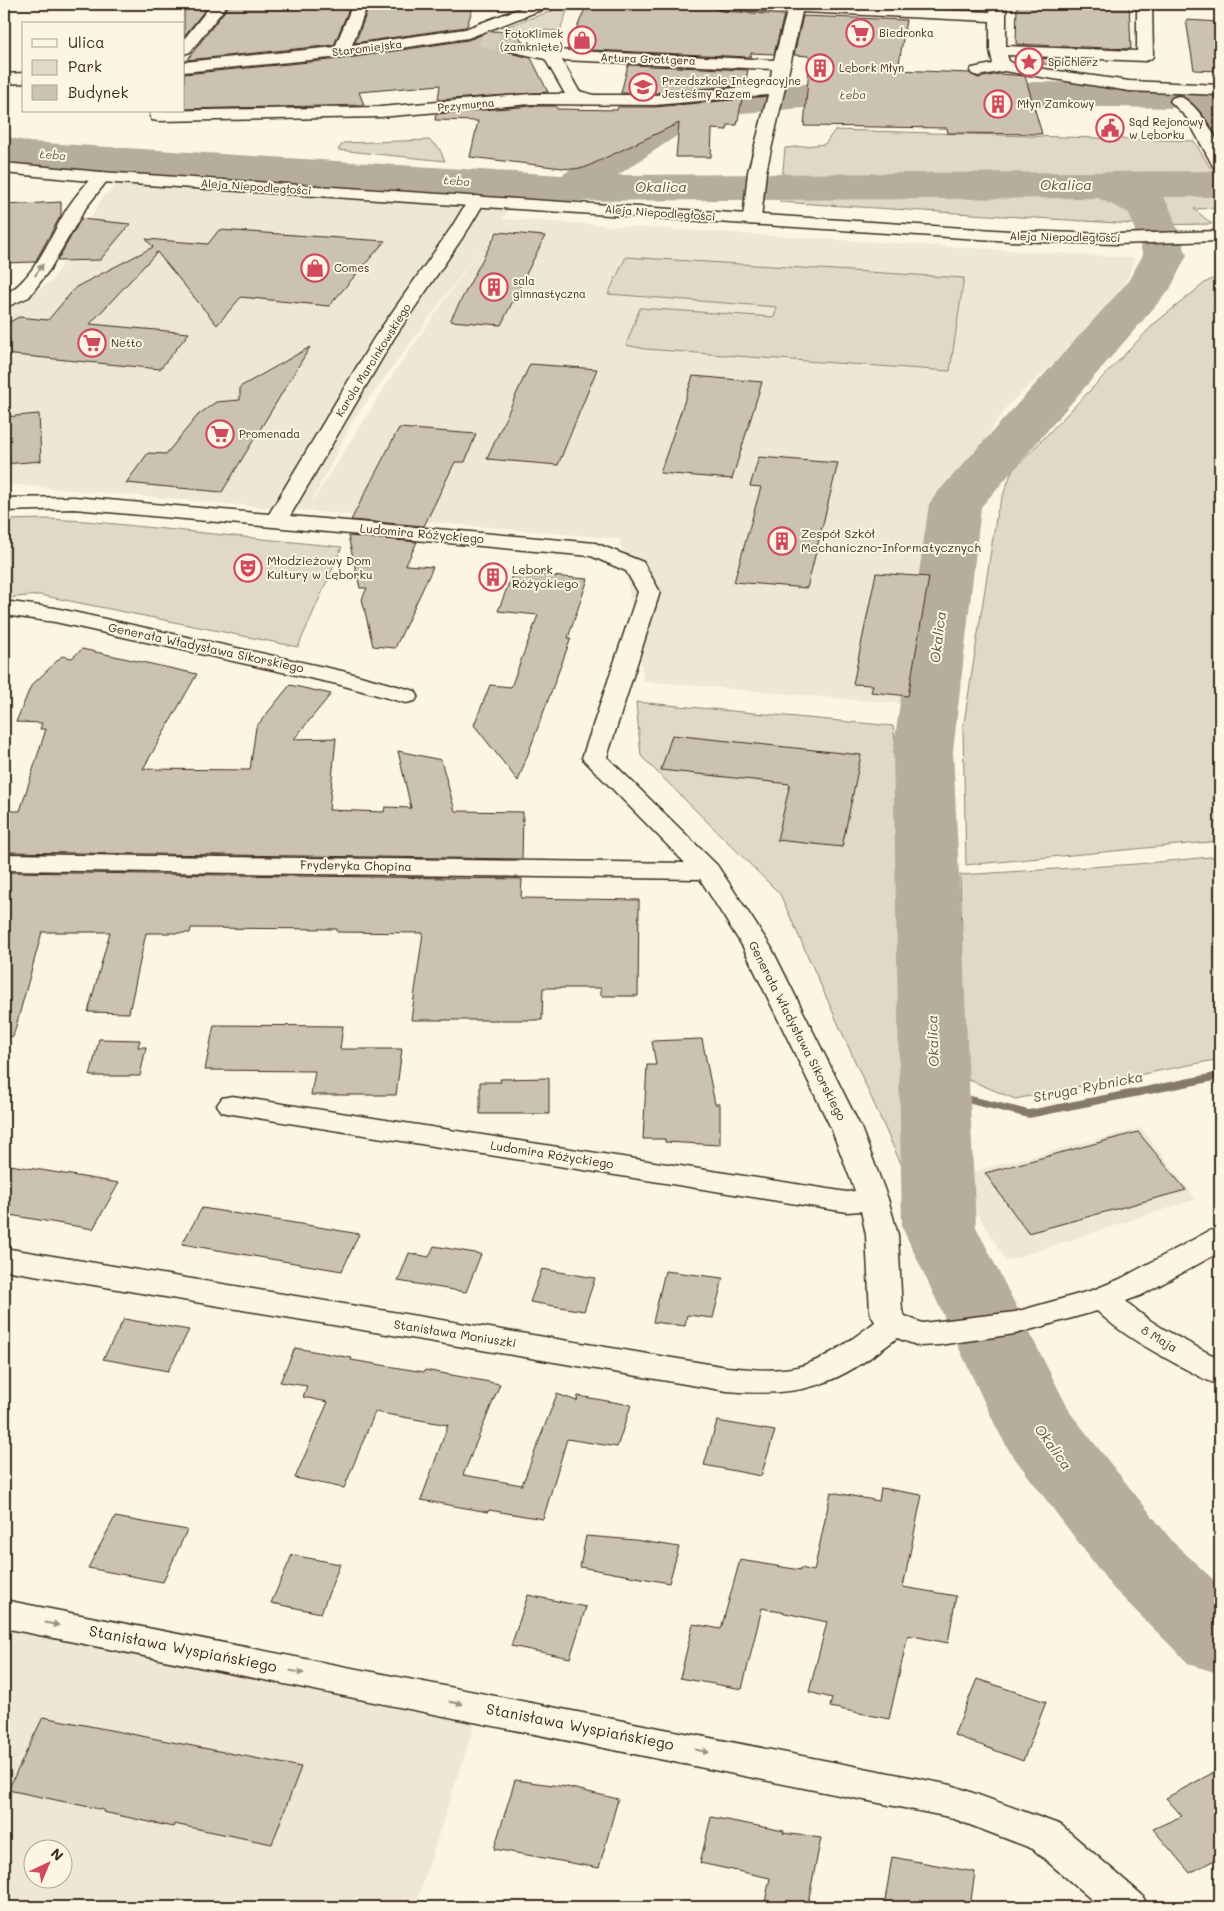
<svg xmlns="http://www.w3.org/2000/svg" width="1224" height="1911" viewBox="0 0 1224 1911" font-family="Mali,sans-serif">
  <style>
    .built { fill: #eee6d6; fill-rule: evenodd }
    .green { fill: #e0d8c8; stroke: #8e8173 }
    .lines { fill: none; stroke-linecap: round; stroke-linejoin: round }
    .stream { fill: #85796b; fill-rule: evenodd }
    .river { fill: #b7ad9e; fill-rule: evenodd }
    .building { fill: #ccc2b3; stroke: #3b2a1e }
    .street-tunnel { stroke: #d5ccbd; stroke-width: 17; stroke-dasharray: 17 9; stroke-linecap: butt }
    .street-casing { stroke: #3b2a1e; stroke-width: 3 }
    .secondary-casing { stroke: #3b2a1e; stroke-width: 3 }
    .street { fill: #fcf5e5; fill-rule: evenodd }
    .secondary { fill: #fcf5e5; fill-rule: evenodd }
    .oneway { fill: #9c9082 }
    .labels { text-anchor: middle; stroke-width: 4; stroke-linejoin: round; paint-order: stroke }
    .far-poi-label { font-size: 11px; fill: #3b2a1e; stroke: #fcf5e5; text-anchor: start }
    .far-street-label { font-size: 11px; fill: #3b2a1e; stroke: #fcf5e5 }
    .far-water-label { font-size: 11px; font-style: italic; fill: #605144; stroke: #fcf5e5 }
    .street-label { font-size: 12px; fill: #3b2a1e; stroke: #fcf5e5 }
    .poi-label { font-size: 12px; fill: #3b2a1e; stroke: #fcf5e5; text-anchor: start }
    .water-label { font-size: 14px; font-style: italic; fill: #605144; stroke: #fcf5e5 }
    .near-street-label { font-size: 15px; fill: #3b2a1e; stroke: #fcf5e5 }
  </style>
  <rect width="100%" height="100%" fill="#fcf5e5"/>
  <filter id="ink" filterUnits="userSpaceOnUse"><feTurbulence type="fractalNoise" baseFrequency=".02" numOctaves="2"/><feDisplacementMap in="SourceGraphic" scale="10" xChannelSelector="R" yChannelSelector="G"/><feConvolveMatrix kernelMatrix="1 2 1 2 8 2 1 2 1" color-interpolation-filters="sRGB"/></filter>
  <g filter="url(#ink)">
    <!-- built -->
    <path class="built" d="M138 167 518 195 502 219 1135 258 1122 292 1054 363 1008 405 938 509 925 706 644 681 620 539 4 484V311L51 282 103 197ZM484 244 394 373 310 505 354 419Z
      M1141 1128 1196 1199 1006 1261 955 1176Z
      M4 1614 480 1708 415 1907H4ZM32 1848H62V1878H32Z"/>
    <!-- green -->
    <path class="green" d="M913 4H977V5L955 13 912 10Z
      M569 5 560 31 502 28Z
      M835 130 1194 141 1220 184V208L1194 209 1212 224 1148 225 780 202 785 148 825 144Z
      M429 140 439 148 445 161 338 150 343 143Z
      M626 257 964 278 950 371 763 358 645 349 626 345 640 308 774 317 777 307 608 294Z
      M1220 276V841L966 865 963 729 997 512 1012 471 1155 323 1206 282Z
      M47 519 86 521 342 547 298 647 40 595 4 598V560L8 520Z
      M636 702 893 726 906 814 919 1190 910 1184 780 894 641 756Z
      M1220 856V1059L1015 1099 967 1079 960 875 1137 864Z"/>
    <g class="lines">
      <!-- stream -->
      <path class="stream" d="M1220 1072V1080L1029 1118 933 1095 927 1091 933 1087 1029 1110Z"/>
      <!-- river -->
      <path class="river" d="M888 81 902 85 908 93 902 101 888 105 804 108 718 115 702 119 618 175 1220 171V197H1163L1169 206 1187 255 1170 289 981 507 953 751 976 1227 1071 1414 1173 1542 1220 1586V1674L1189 1664 1113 1588 1010 1452 998 1431 902 1227 893 751 929 504 937 493 1127 283 1143 255 1129 213 1098 198 570 201 29 166 4 160V136L29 142 562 175 674 103 714 91 804 84Z
        M1032 82 1179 84C1194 88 1209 90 1220 100V140L1206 137 1190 115 1177 108 1032 106 1018 102 1012 94 1018 86Z"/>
    </g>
    <!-- building -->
    <path class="building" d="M184 4H210L184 36Z
      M230 4H351L334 45 187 60Z
      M370 4H474L467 26 465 27 355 43Z
      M587 4H691L710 5 709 7 721 11 784 15 774 54 751 53 750 57 568 49Z
      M1017 4H1129L1131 49 1016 44Z
      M803 16 906 20 898 70 969 73 978 78 999 74 1025 76 1042 134 948 133 947 128 804 126 810 56 794 55Z
      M1186 20 1220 22V71L1194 70Z
      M492 31 517 32 523 43 515 41 508 43 505 49 509 53 531 58 548 92 438 100 440 85 359 92 364 105 184 109V74L341 59 468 40Z
      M1015 57 1072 60 1071 65 1016 63Z
      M628 65 748 70 745 85 655 93H621Z
      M742 99 737 125H728L727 130 712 129 711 157H676L679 123 584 168 571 169 470 157 478 121 435 120 436 114 531 106H556L557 109 617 110 618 107H655Z
      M61 202V215L35 262 4 263V205Z
      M81 219 130 224 100 260 57 261Z
      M219 230 385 241 329 306 241 297 217 325 157 252 90 324 189 333 160 369 4 354V325L19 317 48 320 76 287 153 247 146 239 208 244Z
      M497 232 545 236 501 325 450 321Z
      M310 347 222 492 126 483 148 453 166 454 198 415 216 402 240 400V387Z
      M530 364 597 369 558 465 487 459Z
      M693 376 762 382 732 479 660 473Z
      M39 414 41 461 4 464V417Z
      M399 428 476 434 465 462H455L424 526 351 520Z
      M759 457 838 463 807 588 734 582 761 487 750 486Z
      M348 536 417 542 406 565 433 567 395 648 373 646 362 599 367 588H360Z
      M513 573 588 579 568 638H571L518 781 474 725 490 685 511 687 538 615 498 611Z
      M876 573 929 577 908 696 871 692 873 685 853 684Z
      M82 649 197 674 143 769 250 770 256 727 290 685 331 694 294 739 336 738 329 810 384 812 385 807 411 808 398 751 441 760 455 811 523 812 522 859 4 852V811H20L46 729H40L42 723 16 722 31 686 62 656 72 658Z
      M672 735 861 755 842 847 777 840 790 784 661 770Z
      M4 872 522 879 521 898 639 900 638 996H601V988H543L542 1020H411L423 933 337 932V929L191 928 190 933H146L129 1013 88 1012 110 932H42L13 1037 4 1035Z
      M214 1025 343 1026 340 1049H402L396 1095H311L315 1071 205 1070Z
      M99 1039 140 1040 138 1047H146L140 1076H90Z
      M702 1039 715 1104H720V1145L665 1142V1139H643L647 1065H656L652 1041Z
      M549 1078V1114H480V1082H501L500 1079Z
      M1138 1132 1186 1190 1028 1233 985 1173Z
      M4 1164 41 1170 119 1183 93 1229 33 1219 4 1214Z
      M202 1208 313 1226 359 1234 342 1271 182 1244Z
      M434 1246 481 1254 466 1292 398 1281 409 1253 429 1257Z
      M542 1269 595 1278 584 1311 530 1302Z
      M665 1271 723 1278 713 1318 687 1315 685 1326 653 1322Z
      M124 1319 189 1330 168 1371 103 1359Z
      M295 1348 352 1358 351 1360 424 1372 425 1370 500 1384 463 1475 522 1485 557 1394 577 1401 578 1396 631 1405 617 1447 567 1439 543 1519 489 1510 488 1512 421 1500 448 1425 375 1412 344 1488 295 1478 328 1402 303 1397 307 1386 280 1382Z
      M717 1421 775 1431 761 1476 704 1465Z
      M881 1488 922 1495 903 1587 956 1596 948 1643 908 1635 889 1719 830 1707 832 1698 809 1692 827 1622 762 1608 742 1689 680 1678 693 1624 721 1629 740 1560 800 1570 801 1568 814 1571 831 1492 879 1501Z
      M115 1517 187 1530 163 1582 88 1568Z
      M586 1536 635 1540 679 1547 669 1583 580 1567Z
      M292 1555 340 1564 321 1613 271 1603Z
      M528 1595 586 1607 570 1658 511 1646Z
      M977 1679 1046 1702 1023 1761 954 1735Z
      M43 1717 301 1767 272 1844 174 1824 173 1827 103 1812 104 1810 8 1790Z
      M1220 1769V1857L1190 1873 1153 1829 1182 1816 1166 1798Z
      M515 1780 567 1787 618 1799 599 1868 494 1849Z
      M711 1817 784 1831 783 1833 821 1838 807 1907H764L770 1878 700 1863Z
      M892 1857 975 1872 970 1907H884Z"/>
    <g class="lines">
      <!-- street-tunnel -->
      <path class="street-tunnel" d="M481 37 515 48"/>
      <!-- street casing -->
      <g class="street-casing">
        <path id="street" d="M212 4H228L190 52 184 54V39Z
          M353 4H368L352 45 465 29 531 4H552L549 7 468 38 341 57 184 72V62L335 47Z
          M714 4H813L990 12 992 4H1006V46L1137 51V4H1152L1153 56 1151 59 1145 61 1007 55 1009 61 1016 65 1129 81 1220 85V95L1129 91 1004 71 978 76 972 74 970 71 972 68 993 64 990 50V21L802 12 766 172 761 219 758 223 752 224 746 223 743 219 748 172 768 95 655 105 531 104 380 117 158 121 152 120 150 116 151 111 380 107 531 94H565L545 59 509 51 507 48 509 45 515 43 551 50 774 60 787 12 721 9 716 7ZM562 60 772 69 770 85 655 95H594L579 91Z
          M24 73V83L4 84V74Z
          M1178 96C1194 100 1217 134 1220 150 1221 156 1220 163 1220 169L1214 168 1187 118 1170 101 1172 98Z
          M101 172 107 173 110 177 85 209 50 269 29 297 4 308V295C35 279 50 236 68 207 76 195 86 184 95 173Z
          M476 196 482 197 485 201 469 228 394 338 290 516 595 543 643 562 660 592 607 757 717 865 771 947 861 1128 888 1199 898 1235 902 1311 905 1316 922 1323 1015 1312 1093 1290 1120 1279 1209 1231 1220 1228V1252L1142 1295 1126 1301C1152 1326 1188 1342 1220 1359V1385C1205 1381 1192 1372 1178 1365 1149 1349 1121 1334 1097 1311L1015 1334 939 1345 919 1346 897 1338C837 1385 803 1398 727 1391L4 1270V1248L727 1367C750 1369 774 1372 797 1367 826 1360 852 1339 875 1322L870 1313 866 1235 861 1211 847 1212 232 1114 222 1112 217 1105 222 1098 232 1096 847 1192 855 1191 831 1128 743 947 700 879 4 870V854L685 863 582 758 638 592 626 571 591 556 74 509 4 511V498L74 497 269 514 374 338 451 228 470 197Z
          M11 602 55 608 342 671 415 691 418 696 415 701 406 703 337 684 55 622 11 616 4 617V603Z
          M4 1600 951 1785 1061 1825 1142 1895 1148 1907H1100L1033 1849 949 1817 4 1628Z"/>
      </g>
      <!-- secondary casing -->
      <g class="secondary-casing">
        <path id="secondary" d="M4 163 101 172 1010 231 1115 234 1220 231V241L1115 244 1010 241 101 182 4 173Z"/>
      </g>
      <!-- street -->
      <use href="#street" class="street"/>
      <!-- secondary -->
      <use href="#secondary" class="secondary"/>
    </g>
    <!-- one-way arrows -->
    <defs><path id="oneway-solid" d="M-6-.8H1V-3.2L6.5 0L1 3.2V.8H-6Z" transform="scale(1.25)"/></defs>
    <g class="oneway">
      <use href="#oneway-solid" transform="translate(39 270) rotate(-55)"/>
      <use href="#oneway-solid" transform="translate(52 1624) rotate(11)"/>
      <use href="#oneway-solid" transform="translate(297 1672) rotate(11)"/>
      <use href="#oneway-solid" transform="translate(456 1703) rotate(11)"/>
      <use href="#oneway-solid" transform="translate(702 1751) rotate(11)"/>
    </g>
  </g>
  <!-- icons -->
  <defs>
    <g id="supermarket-ring" transform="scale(1.4375)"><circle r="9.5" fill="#fcf5e5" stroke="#d1495b" stroke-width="1.5"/><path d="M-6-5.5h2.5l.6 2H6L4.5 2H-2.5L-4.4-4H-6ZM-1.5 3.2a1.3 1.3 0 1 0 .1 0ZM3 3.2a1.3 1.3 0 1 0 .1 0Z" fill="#d1495b"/></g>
    <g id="shop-ring" transform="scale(1.4375)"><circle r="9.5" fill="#fcf5e5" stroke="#d1495b" stroke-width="1.5"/><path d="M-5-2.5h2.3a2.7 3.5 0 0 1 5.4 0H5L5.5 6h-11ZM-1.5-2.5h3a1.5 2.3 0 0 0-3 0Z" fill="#d1495b"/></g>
    <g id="sight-ring" transform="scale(1.4375)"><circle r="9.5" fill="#fcf5e5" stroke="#d1495b" stroke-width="1.5"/><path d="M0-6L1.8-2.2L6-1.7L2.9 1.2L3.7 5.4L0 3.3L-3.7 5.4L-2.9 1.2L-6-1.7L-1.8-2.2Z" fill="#d1495b"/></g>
    <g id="building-ring" transform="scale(1.4375)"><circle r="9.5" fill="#fcf5e5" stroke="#d1495b" stroke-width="1.5"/><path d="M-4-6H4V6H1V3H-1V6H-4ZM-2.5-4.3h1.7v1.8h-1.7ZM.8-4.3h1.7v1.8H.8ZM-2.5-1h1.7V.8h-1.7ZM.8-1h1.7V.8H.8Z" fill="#d1495b"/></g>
    <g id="school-ring" transform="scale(1.4375)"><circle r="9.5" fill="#fcf5e5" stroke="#d1495b" stroke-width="1.5"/><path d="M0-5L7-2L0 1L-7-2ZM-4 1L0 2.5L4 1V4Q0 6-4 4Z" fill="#d1495b"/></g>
    <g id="civic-ring" transform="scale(1.4375)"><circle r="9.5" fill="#fcf5e5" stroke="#d1495b" stroke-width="1.5"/><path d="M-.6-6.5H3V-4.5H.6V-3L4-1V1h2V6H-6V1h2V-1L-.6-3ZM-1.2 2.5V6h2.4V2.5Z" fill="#d1495b"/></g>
    <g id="theatre-ring" transform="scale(1.4375)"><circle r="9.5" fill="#fcf5e5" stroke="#d1495b" stroke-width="1.5"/><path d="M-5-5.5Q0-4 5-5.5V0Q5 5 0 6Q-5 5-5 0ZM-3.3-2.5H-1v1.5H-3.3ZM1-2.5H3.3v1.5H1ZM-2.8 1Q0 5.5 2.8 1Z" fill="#d1495b"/></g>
  </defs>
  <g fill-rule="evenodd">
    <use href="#supermarket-ring" x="860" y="33"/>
    <use href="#shop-ring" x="582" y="40"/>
    <use href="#sight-ring" x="1029" y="62"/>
    <use href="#building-ring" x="820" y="68"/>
    <use href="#school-ring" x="643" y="87"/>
    <use href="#building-ring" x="998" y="104"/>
    <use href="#civic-ring" x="1110" y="128"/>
    <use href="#shop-ring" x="315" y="268"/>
    <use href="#building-ring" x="494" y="287"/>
    <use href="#supermarket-ring" x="92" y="343"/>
    <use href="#supermarket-ring" x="220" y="434"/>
    <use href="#building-ring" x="782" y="541"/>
    <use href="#theatre-ring" x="248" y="568"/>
    <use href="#building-ring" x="493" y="577"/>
  </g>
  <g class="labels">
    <!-- far-poi labels -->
    <g class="far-poi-label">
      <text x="879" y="37">Biedronka</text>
      <text x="563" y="38" text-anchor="end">FotoKlimek<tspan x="563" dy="13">(zamknięte)</tspan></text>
      <text x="1048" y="66">Spichlerz</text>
      <text x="839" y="72">Lębork Młyn</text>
      <text x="662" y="85">Przedszkole Integracyjne<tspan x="662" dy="13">Jesteśmy Razem</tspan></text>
      <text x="1017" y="108">Młyn Zamkowy</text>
      <text x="1129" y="126">Sąd Rejonowy<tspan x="1129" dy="13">w Lęborku</tspan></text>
      <text x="334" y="272">Comes</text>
      <text x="513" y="285">sala<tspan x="513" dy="13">gimnastyczna</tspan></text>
      <text x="111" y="347">Netto</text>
      <text x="239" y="438">Promenada</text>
    </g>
    <!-- far-street labels -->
    <g class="far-street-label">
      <text transform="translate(367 48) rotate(-7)" y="4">Staromiejska</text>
      <text transform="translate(648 59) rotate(2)" y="4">Artura Grottgera</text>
      <text transform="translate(466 105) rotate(-5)" y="4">Przymurna</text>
      <text transform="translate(256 187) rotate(4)" y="4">Aleja Niepodległości</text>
      <text transform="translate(660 213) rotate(4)" y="4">Aleja Niepodległości</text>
      <text transform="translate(1065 237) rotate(1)" y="4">Aleja Niepodległości</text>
      <text transform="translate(373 360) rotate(-58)" y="4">Karola Marcinkowskiego</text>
    </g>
    <!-- far-water labels -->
    <g class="far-water-label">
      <text transform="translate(853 95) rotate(-2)" y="4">Łeba</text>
      <text transform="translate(53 155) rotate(4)" y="4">Łeba</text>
      <text transform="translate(457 181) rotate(4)" y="4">Łeba</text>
    </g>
    <!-- street labels -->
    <g class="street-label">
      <text transform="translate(422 534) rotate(5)" y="4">Ludomira Różyckiego</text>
      <text transform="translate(206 648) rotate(12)" y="4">Generała Władysława Sikorskiego</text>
      <text transform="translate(356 866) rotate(1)" y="4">Fryderyka Chopina</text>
      <text transform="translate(797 1031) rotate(63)" y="4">Generała Władysława Sikorskiego</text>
      <text transform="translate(552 1155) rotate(9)" y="4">Ludomira Różyckiego</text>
      <text transform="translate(455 1334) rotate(9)" y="4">Stanisława Moniuszki</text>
      <text transform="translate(1159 1339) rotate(31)" y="4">8 Maja</text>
    </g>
    <!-- poi labels -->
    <g class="poi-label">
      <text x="801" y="538">Zespół Szkół<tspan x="801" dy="14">Mechaniczno-Informatycznych</tspan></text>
      <text x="267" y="565">Młodzieżowy Dom<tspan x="267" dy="14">Kultury w Lęborku</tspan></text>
      <text x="512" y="574">Lębork<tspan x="512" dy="14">Różyckiego</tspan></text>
    </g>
    <!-- water labels -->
    <g class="water-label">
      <text x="1066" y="190">Okalica</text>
      <text x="661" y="192">Okalica</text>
      <text transform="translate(938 637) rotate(-83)" y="5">Okalica</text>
      <text transform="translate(933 1041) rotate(-92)" y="5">Okalica</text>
      <text transform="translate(1088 1087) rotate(-11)" y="5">Struga Rybnicka</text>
      <text transform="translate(1053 1447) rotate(54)" y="5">Okalica</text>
    </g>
    <!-- near-street labels -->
    <g class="near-street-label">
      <text transform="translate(183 1649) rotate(11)" y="5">Stanisława Wyspiańskiego</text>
      <text transform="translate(580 1727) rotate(11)" y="5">Stanisława Wyspiańskiego</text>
    </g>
  </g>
  <!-- margin -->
  <rect width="1224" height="1911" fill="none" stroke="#fcf5e5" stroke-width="20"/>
  <rect x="10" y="10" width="1204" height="1891" fill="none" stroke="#3b2a1e" stroke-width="2" filter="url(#ink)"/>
  <!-- legend -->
  <rect x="22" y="22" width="162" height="90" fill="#fcf5e5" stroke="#afa495"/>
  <rect x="32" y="39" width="25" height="8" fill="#fcf5e5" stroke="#afa495"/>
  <text x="68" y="48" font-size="15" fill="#3b2a1e">Ulica</text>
  <rect x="32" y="60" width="25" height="15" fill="#e0d8c8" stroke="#afa495"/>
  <text x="68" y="72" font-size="15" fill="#3b2a1e">Park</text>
  <rect x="32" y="85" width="25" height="15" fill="#ccc2b3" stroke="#afa495"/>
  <text x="68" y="98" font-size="15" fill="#3b2a1e">Budynek</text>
  <!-- north arrow -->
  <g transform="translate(48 1864) rotate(44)"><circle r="24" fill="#fcf5e5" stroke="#afa495"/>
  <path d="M0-4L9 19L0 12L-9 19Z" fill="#d1495b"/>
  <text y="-8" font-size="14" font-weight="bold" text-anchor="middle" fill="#3b2a1e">N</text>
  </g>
</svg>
